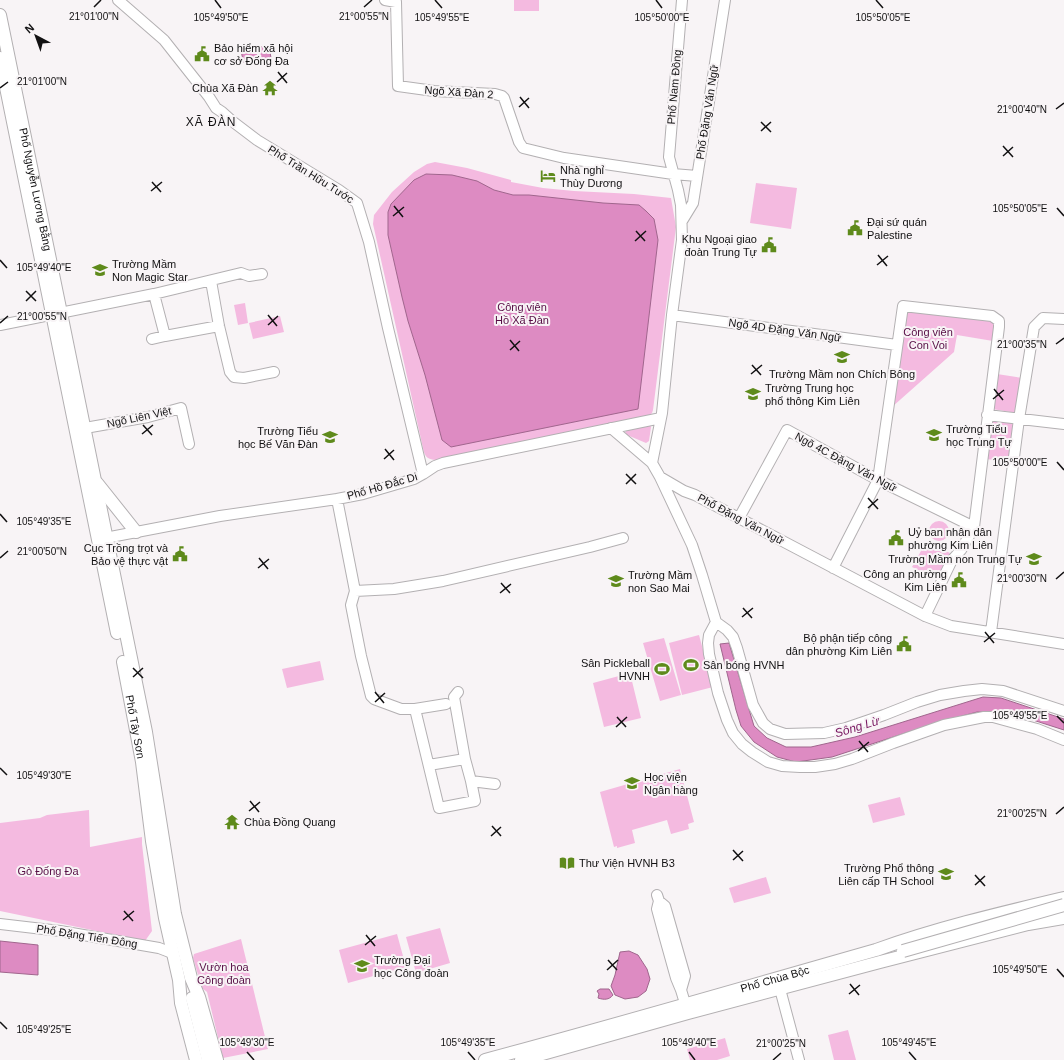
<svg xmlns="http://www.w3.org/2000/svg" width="1064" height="1060" viewBox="0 0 1064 1060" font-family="Helvetica,sans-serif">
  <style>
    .green { fill: #f4bae0 }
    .water { fill: #dd8bc2; stroke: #a0668d }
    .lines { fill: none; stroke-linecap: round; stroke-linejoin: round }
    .minor-casing { stroke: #b3b0b2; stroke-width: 12 }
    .major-casing { stroke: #b3b0b2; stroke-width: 14 }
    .minor { stroke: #fff; stroke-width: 10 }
    .major { stroke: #fff; stroke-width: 12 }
    .major-bridge-casing { stroke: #b3b0b2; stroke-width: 14; stroke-linecap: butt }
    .major-bridge { stroke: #fff; stroke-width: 12 }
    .ticks { fill: none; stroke: #121112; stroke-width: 1.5 }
    .labels { text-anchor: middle; stroke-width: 4; stroke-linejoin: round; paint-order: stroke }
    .poi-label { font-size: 11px; fill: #121112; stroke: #f8f4f6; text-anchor: start }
    .street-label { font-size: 11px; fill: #121112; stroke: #f8f4f6 }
    .park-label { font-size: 11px; fill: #570e45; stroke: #f8f4f6 }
    .neighbourhood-label { font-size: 12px; letter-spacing: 1px; fill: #121112; stroke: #f8f4f6 }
    .water-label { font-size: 12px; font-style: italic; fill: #791962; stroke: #f8f4f6 }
    .ticks-label { font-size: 10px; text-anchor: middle; fill: #121112; stroke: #f8f4f6; stroke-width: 4; stroke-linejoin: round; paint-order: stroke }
  </style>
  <rect width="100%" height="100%" fill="#f8f4f6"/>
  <!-- green -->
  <path class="green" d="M514 0H539V11H514Z
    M435 162 467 168 511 180V182L543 188 574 191 634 194 671 198 676 227 653 410 652 413 649 416 439 460C428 460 425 458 423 448L373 224 374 215 392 192 414 172 427 164Z
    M756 183 797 188 791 229 750 223Z
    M245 303 248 323 238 325 234 305Z
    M905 309 991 319 995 323 993 341 957 335 954 352 892 407Z
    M280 316 284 332 253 339 249 323Z
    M997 374 1022 378 1017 413 992 409Z
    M991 419 1015 423 1009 462 986 459Z
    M650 425 651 427 649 441 646 443 627 435 625 433 627 430Z
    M929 531a10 10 0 1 1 20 0a10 10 0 1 1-20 0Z
    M926 542 950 553 936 579 912 567Z
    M699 635 713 687 682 695 669 643Z
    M664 638 681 695 660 701 643 643Z
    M320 661 324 680 287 688 282 669Z
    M630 673 641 718 604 727 593 683Z
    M680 769 694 822 688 824 689 829 671 834 667 820 632 830 635 843 617 848V846L614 847 600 792Z
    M900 797 905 815 873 823 868 805Z
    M89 810 90 847 142 837V844L152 931 145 941 0 911V823L40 818 47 815Z
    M766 877 771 893 734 903 729 888Z
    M440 928 450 963 416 973 406 937Z
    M397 934 406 967 348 983 339 950Z
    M241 939 268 1049 223 1058 207 992 202 988 193 958 194 954Z
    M848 1030 856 1060H834L828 1035Z
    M725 1038 730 1056 717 1060H690L687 1049Z"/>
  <!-- water -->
  <path class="water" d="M269 46 271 58 243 62 241 49Z
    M426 174 452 175 477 181 494 190 513 195H529L603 203 639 205 646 211 654 219 658 240 638 409 451 447 442 440 425 375 408 321 402 297 388 235V212L391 204 414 180Z
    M729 643 754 726 767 738 786 747H811L855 737 983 697 1001 698 1064 719V730L1008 712H977L936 723 832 757 796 762 777 757 754 742 741 726 736 710 720 644Z
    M0 941 38 945V975L0 972Z
    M629 951 638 955 647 969 650 979 646 991 638 997 625 999 615 995 611 986 615 975 620 952Z
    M600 989H609L613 995C609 1000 604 1000 598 998L599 994 597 991Z"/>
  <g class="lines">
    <!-- minor casing -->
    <g class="minor-casing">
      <path id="minor" d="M118 0 164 40 209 97 216 108 222 112 232 121 257 140 339 190 357 203 369 242 388 328 423 474
        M385 0 396 2 398 86 434 91 495 94 502 96 504 98 519 142 523 148 564 158 673 174 697 176
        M682 221 693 203 725 0
        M211 281 219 326 230 372 234 377 244 378 274 372
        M154 294 165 336 219 326
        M672 315 897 345
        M0 325 154 294 241 273 249 276 262 274
        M152 339 165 336
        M987 415 1064 424
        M85 428 148 417 181 408 189 444
        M611 428 652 463 660 477 692 545 702 575 716 622 727 630 733 637 737 648 753 705 763 723 770 729 785 734 824 733 846 728 884 715 917 702 940 695 964 691 982 689 1003 691 1064 711
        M652 463 662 413 672 315 682 240 681 205 678 190 669 157 682 0
        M660 477 684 491 695 495 925 616 951 626 1064 644
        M337 499 355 591 351 605 361 656 371 696 374 699 401 709H415L446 704
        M739 518 787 430 878 480 974 527
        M100 539 220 516 337 499 363 494 414 479 423 474 435 466 443 463 661 418
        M833 568 878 480 903 306 992 316 999 321V327L974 527 961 550 952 560 925 616
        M355 591 394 589 443 581 590 547 623 538
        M716 622 709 635 708 643 709 654 718 693 727 720 733 733 742 744 752 752 768 762 782 766 800 767H815L835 764 852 759 893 743 944 725 984 717H993L1037 729 1064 740
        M991 632 1019 419 1034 327 1043 318 1064 319
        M458 692 454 697 465 759
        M415 709 439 808 475 801 471 781
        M429 765 465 759 471 781 495 784
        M657 895 659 901 657 909 664 935 676 978 681 990 685 1003
        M659 901 665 906 685 976 681 990
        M0 924 60 931 159 948 172 953
        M780 989 799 1060"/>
    </g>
    <!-- major casing -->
    <g class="major-casing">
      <g id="major">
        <path id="s1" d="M0 15 63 323 146 732 175 914 191 978 199 997 217 1060"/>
        <path d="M0 58 117 633"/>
        <path d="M97 483 136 532"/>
        <path id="s2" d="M123 662 142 762 152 841 165 918 179 980 181 1003 196 1060"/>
        <path d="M192 998 208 1060"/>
        <path id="s3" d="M485 1060C616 1025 746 987 876 950 937 928 1001 913 1064 898"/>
        <path d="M521 1060 688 1013 880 962 1028 924 1064 918"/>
      </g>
    </g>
    <!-- minor -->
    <use href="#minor" class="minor"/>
    <!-- major -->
    <use href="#major" class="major"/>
    <!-- major-bridge casing -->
    <g class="major-bridge-casing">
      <path id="major-bridge" d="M903 951 1064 905"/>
    </g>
    <!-- major-bridge -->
    <use href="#major-bridge" class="major-bridge"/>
  </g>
  <!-- ticks -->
  <path class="ticks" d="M215 0 221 8M435 0 442 8M656 0 662 8M876 0 883 8M94 7 101 0M364 7 372 0M278 72 287 83M277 82 287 73M0 88 8 82M520 97 529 108M519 107 529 98M1056 109 1064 103M761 122 771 132M761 131 771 122M1003 146 1013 157M1003 156 1013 147M152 182 161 192M151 191 162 182M394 206 403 217M1057 208 1064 216M393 216 404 207M636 231 645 241M635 241 646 231M878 255 887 266M0 260 7 268M877 265 888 256M26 291 36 301M26 301 36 291M268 315 277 326M0 323 8 316M268 325 278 316M510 340 519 351M1056 344 1064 338M510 350 520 341M752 365 761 375M751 374 762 365M994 389 1003 400M993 399 1004 390M143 425 152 435M142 434 153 425M385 449 394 460M384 459 394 450M1057 462 1064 470M626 474 636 484M626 484 636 474M868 498 878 509M868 508 878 499M0 514 7 522M0 558 8 551M259 558 268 569M258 568 269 559M1056 579 1064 572M501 583 510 593M500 593 511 584M743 608 752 618M742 617 753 608M985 632 994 643M984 642 995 633M133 668 143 678M133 677 143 668M375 692 384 703M375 702 385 693M1057 716 1064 723M617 717 626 727M616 727 627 717M859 741 868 752M858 751 869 742M0 768 7 775M250 801 259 812M249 811 260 802M1056 814 1064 807M492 826 501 836M491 836 501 827M733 850 743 861M733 860 743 851M975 875 985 886M975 885 985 876M124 911 133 921M123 920 134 911M366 935 375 946M365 945 376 936M608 960 617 970M1057 969 1064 977M607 970 618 960M850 984 859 995M849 994 860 985M0 1022 7 1029M247 1052 254 1060M468 1052 475 1060M689 1052 695 1060M909 1052 916 1060M773 1060 781 1053"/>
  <!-- icons -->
  <defs>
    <g id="civic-bare" transform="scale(1.2)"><path d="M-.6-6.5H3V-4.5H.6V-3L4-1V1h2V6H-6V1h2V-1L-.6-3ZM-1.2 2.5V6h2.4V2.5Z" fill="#5e8a1b" stroke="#f8f4f6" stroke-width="2.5" paint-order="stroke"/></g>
    <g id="temple-bare" transform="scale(1.2)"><path d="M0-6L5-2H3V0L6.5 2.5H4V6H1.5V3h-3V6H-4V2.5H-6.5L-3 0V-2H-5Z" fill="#5e8a1b" stroke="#f8f4f6" stroke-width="2.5" paint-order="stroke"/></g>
    <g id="hotel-bare" transform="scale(1.2)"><path d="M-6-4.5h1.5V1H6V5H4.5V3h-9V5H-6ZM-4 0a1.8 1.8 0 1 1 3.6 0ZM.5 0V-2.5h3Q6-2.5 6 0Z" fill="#5e8a1b" stroke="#f8f4f6" stroke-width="2.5" paint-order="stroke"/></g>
    <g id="school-bare" transform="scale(1.2)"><path d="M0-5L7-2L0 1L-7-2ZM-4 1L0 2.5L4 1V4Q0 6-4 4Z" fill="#5e8a1b" stroke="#f8f4f6" stroke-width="2.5" paint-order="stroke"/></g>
    <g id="stadium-bare" transform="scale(1.2)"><path d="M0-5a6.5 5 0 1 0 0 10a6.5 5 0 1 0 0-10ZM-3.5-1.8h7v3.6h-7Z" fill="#5e8a1b" stroke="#f8f4f6" stroke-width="2.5" paint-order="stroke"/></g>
    <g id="university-bare" transform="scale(1.2)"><path d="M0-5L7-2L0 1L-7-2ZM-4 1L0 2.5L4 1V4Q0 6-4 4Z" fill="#5e8a1b" stroke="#f8f4f6" stroke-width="2.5" paint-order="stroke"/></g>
    <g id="library-bare" transform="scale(1.2)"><path d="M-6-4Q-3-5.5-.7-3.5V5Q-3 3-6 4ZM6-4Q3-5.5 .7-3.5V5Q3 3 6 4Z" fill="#5e8a1b" stroke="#f8f4f6" stroke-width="2.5" paint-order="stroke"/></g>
  </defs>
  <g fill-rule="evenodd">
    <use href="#civic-bare" x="202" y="54"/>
    <use href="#temple-bare" x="270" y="88"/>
    <use href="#hotel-bare" x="548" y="176"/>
    <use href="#civic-bare" x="855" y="228"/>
    <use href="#civic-bare" x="769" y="245"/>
    <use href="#school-bare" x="100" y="270"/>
    <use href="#school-bare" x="842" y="357"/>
    <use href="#school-bare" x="753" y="394"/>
    <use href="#school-bare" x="934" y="435"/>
    <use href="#school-bare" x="330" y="437"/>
    <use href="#civic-bare" x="896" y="538"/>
    <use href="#civic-bare" x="180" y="554"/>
    <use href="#school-bare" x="1034" y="559"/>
    <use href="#civic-bare" x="959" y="580"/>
    <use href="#school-bare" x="616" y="581"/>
    <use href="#civic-bare" x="904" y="644"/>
    <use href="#stadium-bare" x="691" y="665"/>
    <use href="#stadium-bare" x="662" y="669"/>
    <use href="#university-bare" x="632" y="783"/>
    <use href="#temple-bare" x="232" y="822"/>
    <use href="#library-bare" x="567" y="863"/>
    <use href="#school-bare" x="946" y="874"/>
    <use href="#university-bare" x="362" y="966"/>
  </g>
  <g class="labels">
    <!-- poi labels -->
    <g class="poi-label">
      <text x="214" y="52">Bảo hiểm xã hội<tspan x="214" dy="13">cơ sở Đống Đa</tspan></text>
      <text x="258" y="92" text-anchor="end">Chùa Xã Đàn</text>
      <text x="560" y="174">Nhà nghỉ<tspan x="560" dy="13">Thùy Dương</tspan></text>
      <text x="867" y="226">Đại sứ quán<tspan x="867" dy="13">Palestine</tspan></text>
      <text x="757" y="243" text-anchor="end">Khu Ngoại giao<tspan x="757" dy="13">đoàn Trung Tự</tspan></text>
      <text x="112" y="268">Trường Mầm<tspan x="112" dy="13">Non Magic Star</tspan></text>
      <text x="842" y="378" text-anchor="middle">Trường Mầm non Chích Bông</text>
      <text x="765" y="392">Trường Trung học<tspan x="765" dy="13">phổ thông Kim Liên</tspan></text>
      <text x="946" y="433">Trường Tiểu<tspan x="946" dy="13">học Trung Tự</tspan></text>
      <text x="318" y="435" text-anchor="end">Trường Tiểu<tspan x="318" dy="13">học Bế Văn Đàn</tspan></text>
      <text x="908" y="536">Uỷ ban nhân dân<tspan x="908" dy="13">phường Kim Liên</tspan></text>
      <text x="168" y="552" text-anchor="end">Cục Trồng trọt và<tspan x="168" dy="13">Bảo vệ thực vật</tspan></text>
      <text x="1022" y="563" text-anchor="end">Trường Mầm non Trung Tự</text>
      <text x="947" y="578" text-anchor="end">Công an phường<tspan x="947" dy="13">Kim Liên</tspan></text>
      <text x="628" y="579">Trường Mầm<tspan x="628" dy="13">non Sao Mai</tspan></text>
      <text x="892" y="642" text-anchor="end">Bộ phận tiếp công<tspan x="892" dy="13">dân phường Kim Liên</tspan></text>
      <text x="650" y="667" text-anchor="end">Sân Pickleball<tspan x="650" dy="13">HVNH</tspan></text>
      <text x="703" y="669">Sân bóng HVNH</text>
      <text x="644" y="781">Học viện<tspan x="644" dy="13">Ngân hàng</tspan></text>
      <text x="244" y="826">Chùa Đồng Quang</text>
      <text x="579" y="867">Thư Viện HVNH B3</text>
      <text x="934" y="872" text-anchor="end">Trường Phổ thông<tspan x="934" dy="13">Liên cấp TH School</tspan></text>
      <text x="374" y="964">Trường Đại<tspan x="374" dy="13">học Công đoàn</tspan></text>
    </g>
    <!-- street labels -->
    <g class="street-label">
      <text transform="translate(674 87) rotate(-85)" y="4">Phố Nam Đồng</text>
      <text transform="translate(459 92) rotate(4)" y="4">Ngõ Xã Đàn 2</text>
      <text transform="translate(707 112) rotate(-81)" y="4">Phố Đặng Văn Ngữ</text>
      <text transform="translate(311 174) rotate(32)" y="4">Phố Trần Hữu Tước</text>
      <text dy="4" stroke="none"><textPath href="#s1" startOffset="178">Phố Nguyễn Lương Bằng</textPath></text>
      <text transform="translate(785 330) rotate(8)" y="4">Ngõ 4D Đặng Văn Ngữ</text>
      <text transform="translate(139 417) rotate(-12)" y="4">Ngõ Liên Việt</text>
      <text transform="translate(846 462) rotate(28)" y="4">Ngõ 4C Đặng Văn Ngữ</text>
      <text transform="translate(382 486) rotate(-16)" y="4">Phố Hồ Đắc Di</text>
      <text transform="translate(741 519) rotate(28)" y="4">Phố Đặng Văn Ngữ</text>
      <text dy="4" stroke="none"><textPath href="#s2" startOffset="66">Phố Tây Sơn</textPath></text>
      <text transform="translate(87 936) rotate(9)" y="4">Phố Đặng Tiến Đông</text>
      <text dy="4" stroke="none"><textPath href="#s3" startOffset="301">Phố Chùa Bộc</textPath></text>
    </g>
    <!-- park labels -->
    <g class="park-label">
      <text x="522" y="311">Công viên<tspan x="522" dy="13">Hồ Xã Đàn</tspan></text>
      <text x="928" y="336">Công viên<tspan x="928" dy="13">Con Voi</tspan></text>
      <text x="48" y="875">Gò Đống Đa</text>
      <text x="224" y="971">Vườn hoa<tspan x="224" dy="13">Công đoàn</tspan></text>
    </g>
    <!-- neighbourhood labels -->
    <g class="neighbourhood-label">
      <text x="211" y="126">XÃ ĐÀN</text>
    </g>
    <!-- water labels -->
    <g class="water-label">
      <text transform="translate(857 727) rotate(-17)" y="4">Sông Lừ</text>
    </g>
  </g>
  <g class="ticks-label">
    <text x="364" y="20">21°00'55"N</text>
    <text x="94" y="20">21°01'00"N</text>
    <text x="883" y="21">105°50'05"E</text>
    <text x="221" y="21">105°49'50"E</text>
    <text x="442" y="21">105°49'55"E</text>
    <text x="662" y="21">105°50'00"E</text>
    <text x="42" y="85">21°01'00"N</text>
    <text x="1022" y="113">21°00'40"N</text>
    <text x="1020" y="212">105°50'05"E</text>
    <text x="44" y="271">105°49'40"E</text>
    <text x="42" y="320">21°00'55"N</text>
    <text x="1022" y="348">21°00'35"N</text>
    <text x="1020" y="466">105°50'00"E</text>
    <text x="44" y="525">105°49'35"E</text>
    <text x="42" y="555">21°00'50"N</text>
    <text x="1022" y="582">21°00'30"N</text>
    <text x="1020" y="719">105°49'55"E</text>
    <text x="44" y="779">105°49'30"E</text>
    <text x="1022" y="817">21°00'25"N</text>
    <text x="1020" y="973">105°49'50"E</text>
    <text x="44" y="1033">105°49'25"E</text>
    <text x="247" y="1046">105°49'30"E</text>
    <text x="468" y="1046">105°49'35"E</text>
    <text x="689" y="1046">105°49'40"E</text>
    <text x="909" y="1046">105°49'45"E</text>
    <text x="781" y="1047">21°00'25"N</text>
  </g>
  <!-- north arrow -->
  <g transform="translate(36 36) rotate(319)" stroke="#f8f4f6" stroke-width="3" paint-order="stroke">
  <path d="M0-3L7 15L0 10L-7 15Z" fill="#121112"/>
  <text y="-6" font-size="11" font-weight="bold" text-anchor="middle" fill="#121112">N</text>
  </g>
</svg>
